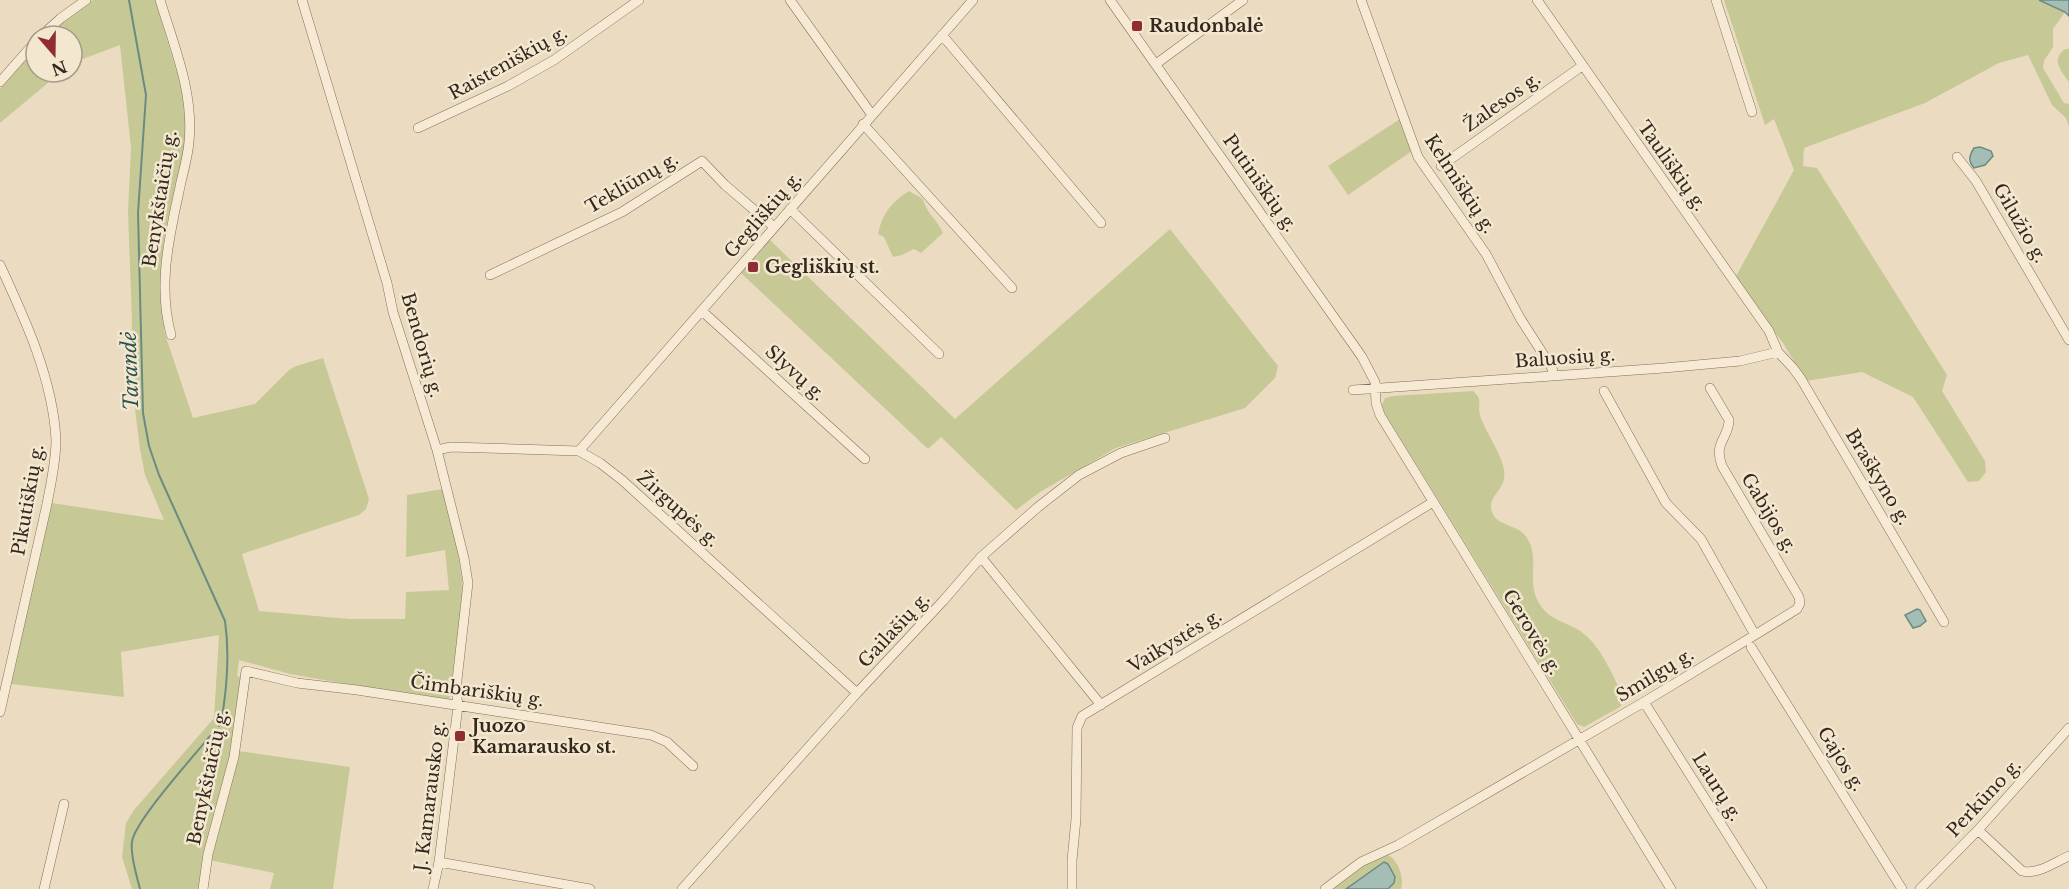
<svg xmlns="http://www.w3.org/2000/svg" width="2069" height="889" viewBox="0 0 2069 889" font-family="'Libre Baskerville',serif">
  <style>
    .green { fill: #c6c996 }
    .water { fill: #a4beb5; stroke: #6b8b81; stroke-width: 1.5 }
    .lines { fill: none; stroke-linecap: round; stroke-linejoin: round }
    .stream { stroke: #6b8b81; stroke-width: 2 }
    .street-casing { stroke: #846e5a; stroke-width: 10 }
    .street { stroke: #f7ead4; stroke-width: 9 }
    .poi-dot { fill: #902d33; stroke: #f3e7d0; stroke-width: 2 }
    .labels { text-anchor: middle; stroke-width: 5; stroke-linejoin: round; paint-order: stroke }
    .poi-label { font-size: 18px; font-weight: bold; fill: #34271d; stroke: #f3e7d0; text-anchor: start }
    .street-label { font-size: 18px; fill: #34271d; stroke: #f3e7d0 }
    .water-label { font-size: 20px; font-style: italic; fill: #2d534f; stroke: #f3e7d0 }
  </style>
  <rect width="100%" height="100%" fill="#ebdcc1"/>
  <!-- green -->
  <path class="green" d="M93 0H155L186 102 185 145 165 232 161 265 164 331 193 418 255 404 289 370 296 366 323 358 369 499 366 509 359 515 242 554 259 611 350 619H405L406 592 449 590 445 550 406 557 407 495 443 489 456 542 462 578 463 597 449 702 290 674 239 660 237 676 241 677 231 750 350 767 333 889H270L274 873 204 859 199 889H132L122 857 126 823 134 810 214 718 219 635 121 652 124 697 11 684 52 503 164 520 145 475 140 449 130 370 132 322 128 212 131 148 120 45 72 63V36H46L77 10Z
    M1724 0H2039L2065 12 2053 29V47L2044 61 2043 68 2064 103 2069 104V127L2066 118 2052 105 2028 55 1999 63 1925 103 1804 148 1803 166 1817 168 1947 375 1942 391 1985 461 1986 472 1979 481 1968 482 1913 397 1862 372 1806 381 1783 343 1735 278 1794 170 1774 119 1765 125Z
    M36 47V72H61L0 123V89Z
    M2065 49H2069V82C2060 70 2051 60 2065 49Z
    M1400 119 1412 151 1348 195 1328 166Z
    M909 191 923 199C927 214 937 219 943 233L921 253 914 249 902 255 893 257 884 237 878 234C882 214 892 201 909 191Z
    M1170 229 1278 366 1275 378 1245 408 1116 448 1040 492 1016 510 941 437 928 449 741 273 770 240 955 419Z
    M1473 391C1484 401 1477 403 1480 415 1485 433 1508 461 1504 479 1502 491 1487 498 1492 512 1497 527 1519 524 1527 538 1542 561 1522 586 1545 611 1555 622 1573 624 1584 634 1602 648 1612 675 1623 695V703L1620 707 1584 727 1577 724 1381 407 1385 398 1393 396Z
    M1385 854C1397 856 1405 878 1401 889H1388L1392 886 1395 877 1388 864 1384 862 1346 889H1331L1376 858Z"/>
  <!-- water -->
  <path class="water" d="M2039 0H2069V16L2065 12Z
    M1980 147 1991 151 1993 156 1985 165 1974 168C1968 161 1969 156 1974 148Z
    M1917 609 1920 610 1926 621 1920 626 1913 628 1905 615Z
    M1384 862 1388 864 1395 877 1394 883 1388 889H1346Z"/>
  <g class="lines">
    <!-- stream -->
    <path class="stream" d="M129 0 146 95 138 213 143 413 149 446 159 475 225 621C230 655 227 689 221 723L219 726
      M140 889C137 877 130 855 132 842 134 822 194 756 210 736"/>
    <!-- street casing -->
    <g class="street-casing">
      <path id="street" d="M160 0C174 46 194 93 189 142 188 155 184 169 181 182 170 234 157 283 171 335
        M302 0 387 283 393 312 437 450 464 558 468 583 456 689 458 706 439 862 433 889
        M790 0 872 115
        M1110 0 1362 357 1375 382 1376 403 1380 415 1671 889
        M1361 0 1418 157 1486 254 1520 318 1552 368 1554 376
        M1537 0 1769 331 1778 352 1793 368 1801 379 1944 622
        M1716 0 1752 112
        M942 35 1101 223
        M41 36 61 18 86 0
        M1156 64 1243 0
        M0 82 36 41
        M863 124 1012 288
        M418 128 508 86 554 60 639 0
        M1957 157 1976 181 2069 340
        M1441 166 1582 66
        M790 209 939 354
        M0 265C25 319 53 379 56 440 56 461 51 483 47 504L0 712
        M490 275 622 212 702 161 725 185 774 227
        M702 311 865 459
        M1710 388 1729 420C1729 438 1713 442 1722 466L1799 597 1800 603 1797 609 1755 635
        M1353 390 1664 368 1740 361 1778 352
        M437 450 451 447 579 451 600 463 622 480 857 693
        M579 451 973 0
        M981 557 1101 705
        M1751 647 1902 889
        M1644 702 1762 889
        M1978 830 2022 871C2038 875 2055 862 2069 856
        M439 862 590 889
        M44 889 64 804
        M203 889 208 854 234 757 246 671 297 683 357 690 651 735 667 742 693 766
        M682 889 857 693 943 601 981 557 1038 507 1079 475 1121 453 1165 438
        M1072 889V860L1076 819 1077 728 1082 716 1433 502
        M1325 889 1361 862 1398 845 1644 702 1755 635 1701 539 1666 503 1604 391
        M1920 889 1978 830 2069 728"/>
    </g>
    <!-- street -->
    <use href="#street" class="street"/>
  </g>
  <!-- markers -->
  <g class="poi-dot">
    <rect x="1131" y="20" width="12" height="12" rx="3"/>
    <rect x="747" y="261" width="12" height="12" rx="3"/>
    <rect x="454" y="730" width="12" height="12" rx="3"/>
  </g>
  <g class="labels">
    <!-- poi labels -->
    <g class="poi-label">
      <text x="1149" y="32">Raudonbalė</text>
      <text x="765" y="273">Gegliškių st.</text>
      <text x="472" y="732">Juozo<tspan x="472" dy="21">Kamarausko st.</tspan></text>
    </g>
    <!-- street labels -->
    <g class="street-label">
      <text transform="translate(508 63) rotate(-29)" y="6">Raisteniškių g.</text>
      <text transform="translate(1502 102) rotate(-35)" y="6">Žalesos g.</text>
      <text transform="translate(1672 166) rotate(55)" y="6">Tauliškių g.</text>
      <text transform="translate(632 183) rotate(-30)" y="6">Tekliūnų g.</text>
      <text transform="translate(1260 183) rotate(55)" y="6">Putiniškių g.</text>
      <text transform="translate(1460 184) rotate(57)" y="6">Kelmiškių g.</text>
      <text transform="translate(160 199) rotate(-81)" y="6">Benykštaičių g.</text>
      <text transform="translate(763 215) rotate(-49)" y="6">Gegliškių g.</text>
      <text transform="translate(2020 223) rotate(60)" y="6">Gilužio g.</text>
      <text transform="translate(422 345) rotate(74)" y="6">Bendorių g.</text>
      <text transform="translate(1565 358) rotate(-4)" y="6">Baluosių g.</text>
      <text transform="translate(795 373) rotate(42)" y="6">Slyvų g.</text>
      <text transform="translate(1878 477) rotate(59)" y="6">Braškyno g.</text>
      <text transform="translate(28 500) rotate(-80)" y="6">Pikutiškių g.</text>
      <text transform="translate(678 509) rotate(42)" y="6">Žirgupės g.</text>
      <text transform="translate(1769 513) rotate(59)" y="6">Gabijos g.</text>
      <text transform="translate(894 630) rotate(-47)" y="6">Gailašių g.</text>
      <text transform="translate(1532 632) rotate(59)" y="6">Gerovės g.</text>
      <text transform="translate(1175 641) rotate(-31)" y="6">Vaikystės g.</text>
      <text transform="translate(1655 675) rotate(-31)" y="6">Smilgų g.</text>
      <text transform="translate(477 691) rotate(8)" y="6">Čimbariškių g.</text>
      <text transform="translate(1841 759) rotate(58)" y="6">Gajos g.</text>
      <text transform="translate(208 777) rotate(-78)" y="6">Benykštaičių g.</text>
      <text transform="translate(1717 787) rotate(58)" y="6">Laurų g.</text>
      <text transform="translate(430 796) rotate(-83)" y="6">J. Kamarausko g.</text>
      <text transform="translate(1984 798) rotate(-47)" y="6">Perkūno g.</text>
    </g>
    <!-- water labels -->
    <g class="water-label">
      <text transform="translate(130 371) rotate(-92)" y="7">Tarandė</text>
    </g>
  </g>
  <!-- north arrow -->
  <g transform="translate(54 54) rotate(160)"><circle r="28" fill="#f3e7d0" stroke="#a79a88" stroke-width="1.5"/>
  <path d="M0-4.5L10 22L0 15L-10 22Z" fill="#902d33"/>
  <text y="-9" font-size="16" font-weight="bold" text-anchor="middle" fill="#34271d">N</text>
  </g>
</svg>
